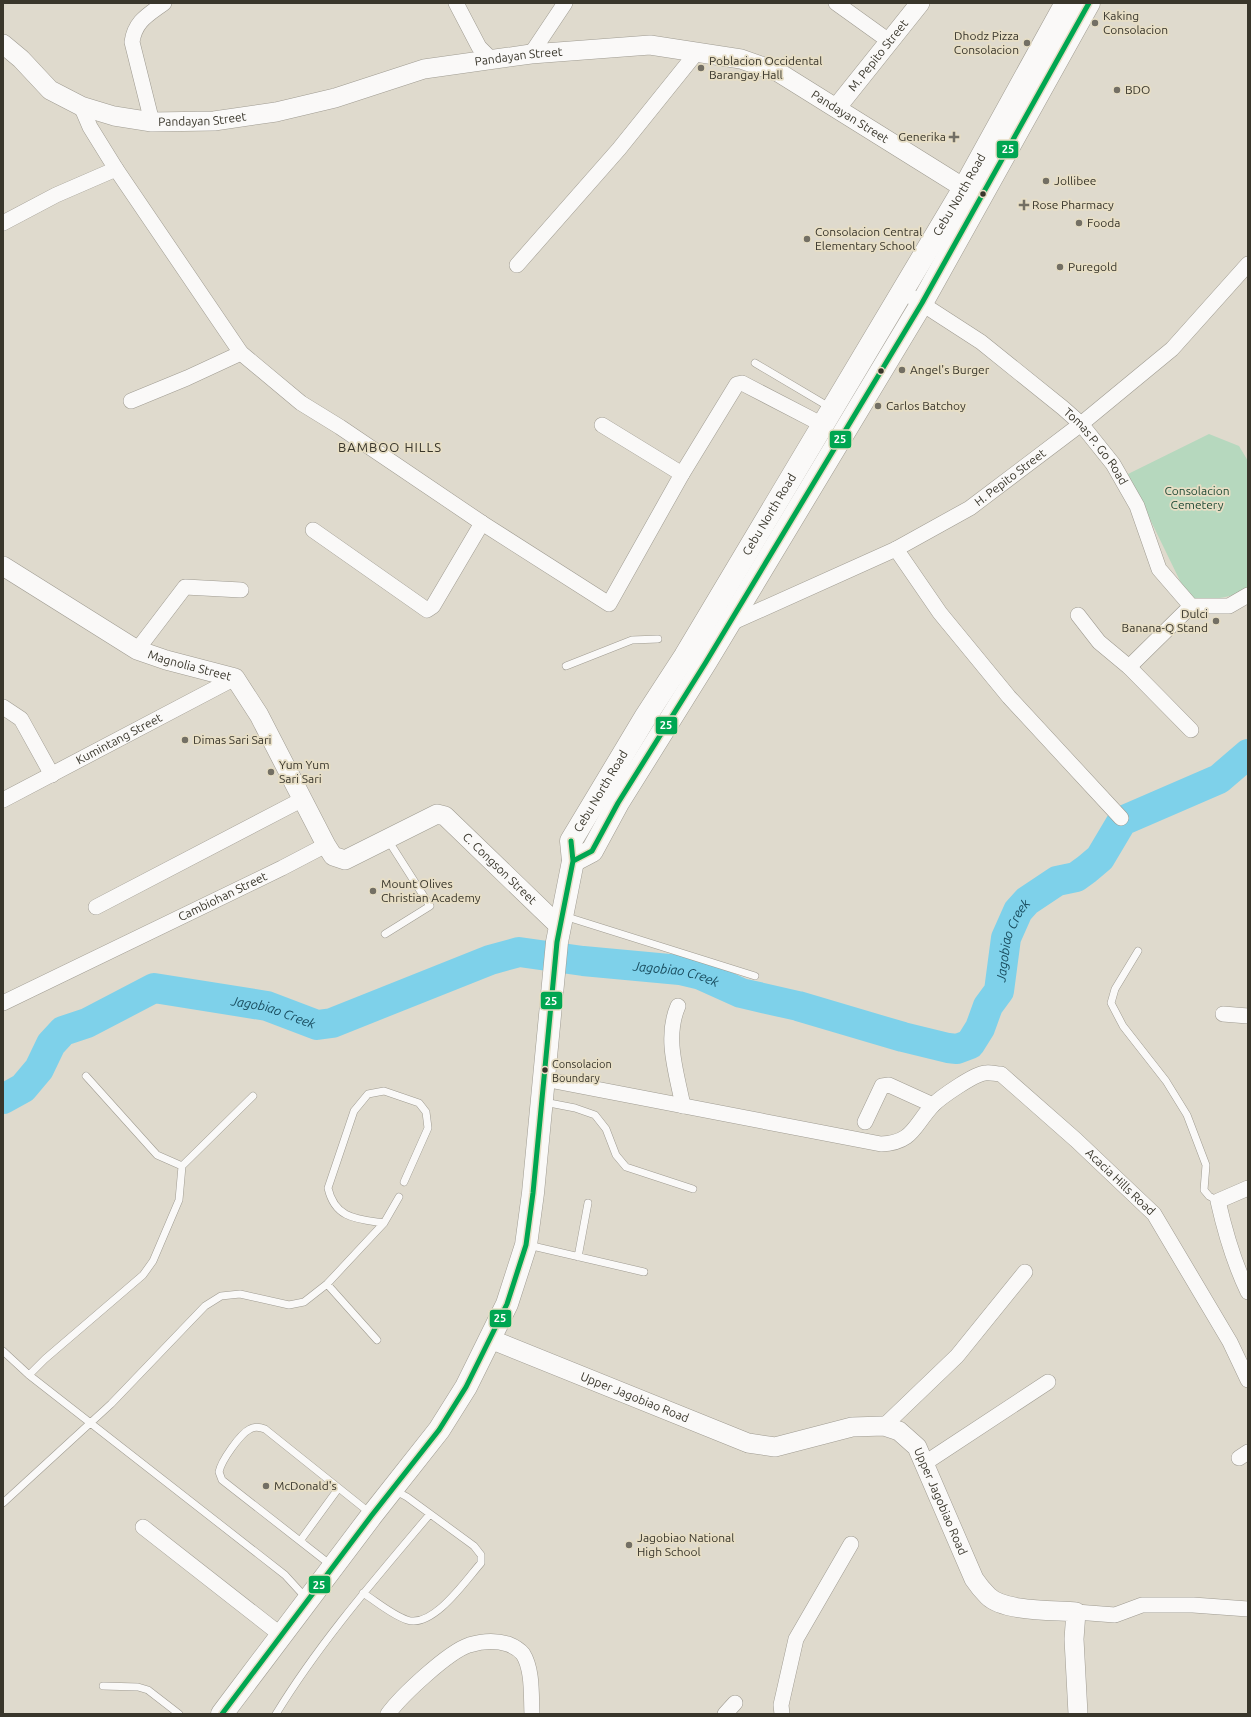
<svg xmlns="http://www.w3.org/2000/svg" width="1251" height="1717" viewBox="0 0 1251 1717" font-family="Ubuntu,sans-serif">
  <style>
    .green { fill: #b6d8be }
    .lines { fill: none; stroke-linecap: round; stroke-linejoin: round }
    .river { stroke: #7ed1ea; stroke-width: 30 }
    .service-casing { stroke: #9f9b91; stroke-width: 8 }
    .minor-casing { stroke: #9f9b91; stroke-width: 16 }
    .tertiary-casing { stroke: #9f9b91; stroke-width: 20 }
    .primary-casing { stroke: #9f9b91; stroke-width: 23 }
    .service { stroke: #faf9f8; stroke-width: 7 }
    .minor { stroke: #faf9f8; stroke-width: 15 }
    .tertiary { stroke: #faf9f8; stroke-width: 19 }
    .primary { stroke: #faf9f8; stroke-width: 22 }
    .bus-1-casing { stroke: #e7dec5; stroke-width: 8 }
    .bus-1 { stroke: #00a651; stroke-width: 5 }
    .poi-dot { fill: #736f64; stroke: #e7dec5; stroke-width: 1.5 }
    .bus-dot { fill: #39362b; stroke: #e7dec5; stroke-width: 1.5 }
    .labels { text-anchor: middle; stroke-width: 3.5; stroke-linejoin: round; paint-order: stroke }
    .bus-label { font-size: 11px; fill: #39362b; stroke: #e7dec5; text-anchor: start }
    .poi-label { font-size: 12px; fill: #39362b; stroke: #e7dec5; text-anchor: start }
    .street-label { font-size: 12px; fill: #39362b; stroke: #e7dec5 }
    .park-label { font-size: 12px; fill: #204a35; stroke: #e7dec5 }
    .neighbourhood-label { font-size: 13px; letter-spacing: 1px; fill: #39362b; stroke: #e7dec5 }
    .water-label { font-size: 13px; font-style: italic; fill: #194c5e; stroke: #e7dec5 }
    .line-badge { stroke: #e7dec5; stroke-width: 1.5 }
    .badge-label { font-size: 11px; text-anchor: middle; font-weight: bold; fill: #fff }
  </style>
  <rect width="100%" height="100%" fill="#dfdacd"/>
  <!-- green -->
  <path class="green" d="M1209 434 1239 446 1248 461V586C1234 599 1213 599 1195 600L1183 587 1128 474Z"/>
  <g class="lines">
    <!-- river -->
    <path class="river" id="s1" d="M3 1099 23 1088 39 1069 51 1044 63 1031 87 1023 154 988 267 1006 317 1025 332 1023 490 960 519 952 583 961 680 970 701 975 741 993 798 1006 903 1037 948 1048 957 1049 965 1046 970 1044 980 1028 988 1006 999 991 1006 938 1018 911 1027 901 1057 881 1076 877 1087 869 1100 858 1122 821 1219 779 1248 754"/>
    <!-- service casing -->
    <g class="service-casing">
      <path id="service" d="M755 363 831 408
        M566 666 632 640 658 639
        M564 916 755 976
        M385 934 430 906 388 840
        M1138 951 1115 989 1111 1003 1123 1026 1166 1081 1187 1115 1206 1165 1204 1190 1209 1196 1218 1201
        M86 1076 157 1155 182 1166
        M253 1096 182 1166 179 1200 153 1261 143 1275 45 1359 29 1375 285 1575 306 1598
        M544 1102 575 1108 595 1115 606 1129 616 1155 626 1167 693 1189
        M384 1223C357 1219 335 1219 328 1188L354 1111 368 1094 384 1091 419 1103 426 1112 428 1128 404 1182
        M528 1245 644 1272
        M578 1257 588 1203
        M327 1284 377 1340
        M3 1351 29 1375
        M3 1503 111 1404 205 1306 221 1296 240 1294 289 1305 304 1302 327 1284 384 1223 399 1197
        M300 1541 338 1489
        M332 1566 222 1480 219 1472C221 1461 240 1434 250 1429 255 1426 260 1427 265 1429L370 1513
        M363 1593C377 1602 392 1615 407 1620 433 1629 466 1580 481 1563V1555L474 1546 407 1497 394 1490
        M103 1686 138 1687 148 1690 179 1714
        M276 1714C320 1642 376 1578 430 1514"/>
    </g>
    <!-- minor casing -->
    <g class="minor-casing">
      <g id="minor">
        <path d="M456 3 479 47 491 59"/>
        <path d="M836 3 889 41"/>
        <path d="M531 54 565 3"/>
        <path d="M81 106 90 127 116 169 241 353 301 403 340 427 482 523 609 604 682 474 737 384 742 383 823 425"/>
        <path d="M152 122 132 42C135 21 148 15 164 3"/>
        <path d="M3 223 56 195 116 169"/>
        <path d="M517 265 619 149 697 52"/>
        <path id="s2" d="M913 298 981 342 1063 408 1081 424 1113 464 1137 506 1159 569 1191 606H1229L1248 595"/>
        <path d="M131 401 187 378 241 353"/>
        <path d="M602 425 682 474"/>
        <path d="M313 530 427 610 433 606 482 523"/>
        <path d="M896 549 940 613 1009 697 1121 818"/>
        <path d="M1078 615 1099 642 1129 667 1191 730"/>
        <path id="s3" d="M729 624 896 549 970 508 1081 424 1172 349 1248 264"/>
        <path d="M137 650 185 587 241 590"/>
        <path d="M1129 667 1191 606"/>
        <path d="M3 707 21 719 52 775"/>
        <path id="s4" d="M3 800 235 678"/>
        <path d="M96 907 303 799"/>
        <path id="s5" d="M3 1003 282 868 326 845"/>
        <path d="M678 1006C664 1038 677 1074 683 1106"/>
        <path d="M1223 1014 1248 1016"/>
        <path id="s6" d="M544 1079 881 1144C913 1143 914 1125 933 1105 941 1097 974 1074 985 1073 990 1072 996 1074 1001 1074L1076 1140 1154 1214 1230 1342 1248 1380"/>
        <path d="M865 1122 882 1086 889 1085 933 1105"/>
        <path d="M1248 1188 1218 1201C1225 1232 1234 1263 1248 1292"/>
        <path d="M884 1426 957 1356 1025 1272"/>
        <path d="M1239 1458 1248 1452"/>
        <path d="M925 1463 1048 1382"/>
        <path d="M143 1527 281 1635"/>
        <path d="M1076 1612 1115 1615 1142 1605H1193L1248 1609"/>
        <path d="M388 1714C401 1696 448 1652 469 1645 482 1641 495 1640 508 1644 513 1646 519 1649 523 1654 533 1670 531 1696 532 1714"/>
        <path d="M725 1714 735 1703"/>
        <path d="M782 1714 781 1705 796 1639 851 1544"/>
      </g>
    </g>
    <!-- tertiary casing -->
    <g class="tertiary-casing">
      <g id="tertiary">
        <path id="s7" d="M3 44 21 59 50 90 81 106 114 116 152 122 214 121 276 112 335 98 424 69 531 54 650 45 741 59 778 72 964 188"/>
        <path id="s8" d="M837 107 920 3"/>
        <path id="s9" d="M3 566 137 650 166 660 235 678 259 715 326 845 333 856 345 860 437 814 445 816 559 926"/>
        <path id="s10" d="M490 1339 748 1443 775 1447 852 1427 884 1426 899 1431 917 1447 974 1579C978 1585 983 1591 988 1596 1004 1612 1054 1610 1076 1612L1074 1639 1078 1714"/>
      </g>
    </g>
    <!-- primary casing -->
    <g class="primary-casing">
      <g id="primary">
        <path d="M573 861 592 851 618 803 706 662 922 303 1089 3"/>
        <path id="s11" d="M222 1714 372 1515 439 1430 466 1387 507 1304 526 1245 533 1193 557 942 573 861 571 841 646 716 685 656 964 188 1066 3"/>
      </g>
    </g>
    <!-- service -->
    <use href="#service" class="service"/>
    <!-- minor -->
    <use href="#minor" class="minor"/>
    <!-- tertiary -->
    <use href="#tertiary" class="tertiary"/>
    <!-- primary -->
    <use href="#primary" class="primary"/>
    <!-- bus-1 casing -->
    <g class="bus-1-casing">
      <path id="bus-1" d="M573 861 592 851 618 803 706 662 922 303 1089 3
        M222 1714 372 1515 439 1430 466 1387 507 1304 526 1245 533 1193 557 942 573 861 571 841"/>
    </g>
    <!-- bus-1 -->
    <use href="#bus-1" class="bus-1"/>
  </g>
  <!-- markers -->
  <g class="poi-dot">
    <circle cx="1095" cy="23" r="4"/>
    <circle cx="1027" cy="43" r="4"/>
    <circle cx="701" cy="68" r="4"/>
    <circle cx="1117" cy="90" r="4"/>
    <path d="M952 131h4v4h4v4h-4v4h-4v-4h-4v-4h4z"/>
    <circle cx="1046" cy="181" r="4"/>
    <path d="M1022 199h4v4h4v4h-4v4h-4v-4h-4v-4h4z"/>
    <circle cx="1079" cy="223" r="4"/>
    <circle cx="807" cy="239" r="4"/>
    <circle cx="1060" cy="267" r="4"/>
    <circle cx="902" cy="370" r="4"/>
    <circle cx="878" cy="406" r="4"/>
    <circle cx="1216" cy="621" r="4"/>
    <circle cx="185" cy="740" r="4"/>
    <circle cx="271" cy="772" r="4"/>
    <circle cx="373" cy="891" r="4"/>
    <circle cx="266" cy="1486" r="4"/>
    <circle cx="629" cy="1545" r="4"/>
  </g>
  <g class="bus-dot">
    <circle cx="983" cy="194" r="3.5"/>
    <circle cx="881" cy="371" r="3.5"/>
    <circle cx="545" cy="1070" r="3.5"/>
  </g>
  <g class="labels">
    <!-- bus labels -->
    <g class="bus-label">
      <text x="552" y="1068">Consolacion<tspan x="552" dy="14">Boundary</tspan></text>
    </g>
    <!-- poi labels -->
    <g class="poi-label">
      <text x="1103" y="20">Kaking<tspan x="1103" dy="14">Consolacion</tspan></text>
      <text x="1019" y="40" text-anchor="end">Dhodz Pizza<tspan x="1019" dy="14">Consolacion</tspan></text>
      <text x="709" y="65">Poblacion Occidental<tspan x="709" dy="14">Barangay Hall</tspan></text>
      <text x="1125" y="94">BDO</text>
      <text x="946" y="141" text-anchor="end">Generika</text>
      <text x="1054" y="185">Jollibee</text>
      <text x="1032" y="209">Rose Pharmacy</text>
      <text x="1087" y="227">Fooda</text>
      <text x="815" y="236">Consolacion Central<tspan x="815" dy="14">Elementary School</tspan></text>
      <text x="1068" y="271">Puregold</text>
      <text x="910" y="374">Angel's Burger</text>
      <text x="886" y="410">Carlos Batchoy</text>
      <text x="1208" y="618" text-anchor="end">Dulci<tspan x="1208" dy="14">Banana-Q Stand</tspan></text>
      <text x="193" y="744">Dimas Sari Sari</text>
      <text x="279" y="769">Yum Yum<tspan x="279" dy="14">Sari Sari</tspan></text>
      <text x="381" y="888">Mount Olives<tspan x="381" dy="14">Christian Academy</tspan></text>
      <text x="274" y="1490">McDonald's</text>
      <text x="637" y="1542">Jagobiao National<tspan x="637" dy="14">High School</tspan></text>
    </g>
    <!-- street labels -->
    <g class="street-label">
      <text dy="4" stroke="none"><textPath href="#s8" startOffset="66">M. Pepito Street</textPath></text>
      <text dy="4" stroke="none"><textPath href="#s7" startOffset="548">Pandayan Street</textPath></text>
      <text dy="4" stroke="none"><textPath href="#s7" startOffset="896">Pandayan Street</textPath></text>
      <text dy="4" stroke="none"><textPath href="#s7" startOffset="224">Pandayan Street</textPath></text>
      <text dy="4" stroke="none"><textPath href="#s11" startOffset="1724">Cebu North Road</textPath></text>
      <text dy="4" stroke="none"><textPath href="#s2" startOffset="237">Tomas P. Go Road</textPath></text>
      <text dy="4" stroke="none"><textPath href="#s3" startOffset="318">H. Pepito Street</textPath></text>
      <text dy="4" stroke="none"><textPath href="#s11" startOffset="1352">Cebu North Road</textPath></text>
      <text dy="4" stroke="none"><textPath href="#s9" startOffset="213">Magnolia Street</textPath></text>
      <text dy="4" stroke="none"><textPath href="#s4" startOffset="131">Kumintang Street</textPath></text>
      <text dy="4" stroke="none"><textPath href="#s11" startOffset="1028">Cebu North Road</textPath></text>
      <text dy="4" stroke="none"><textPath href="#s9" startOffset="663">C. Congson Street</textPath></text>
      <text dy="4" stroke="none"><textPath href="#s5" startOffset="244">Cambiohan Street</textPath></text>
      <text dy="4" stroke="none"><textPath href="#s6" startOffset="650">Acacia Hills Road</textPath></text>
      <text dy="4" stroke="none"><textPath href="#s10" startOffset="156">Upper Jagobiao Road</textPath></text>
      <text dy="4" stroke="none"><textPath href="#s10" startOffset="516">Upper Jagobiao Road</textPath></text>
    </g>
    <!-- park labels -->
    <g class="park-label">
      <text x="1197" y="495">Consolacion<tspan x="1197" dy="14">Cemetery</tspan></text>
    </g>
    <!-- neighbourhood labels -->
    <g class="neighbourhood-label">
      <text x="390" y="452">BAMBOO HILLS</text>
    </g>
    <!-- water labels -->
    <g class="water-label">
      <text dy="5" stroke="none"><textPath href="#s1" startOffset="1156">Jagobiao Creek</textPath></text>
      <text dy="5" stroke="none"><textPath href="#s1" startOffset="736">Jagobiao Creek</textPath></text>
      <text dy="5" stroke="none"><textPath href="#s1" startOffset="316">Jagobiao Creek</textPath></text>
    </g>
  </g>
  <g class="line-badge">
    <rect x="996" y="140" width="23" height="19" rx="4" fill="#00a651"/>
    <rect x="829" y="430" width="23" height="19" rx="4" fill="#00a651"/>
    <rect x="655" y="716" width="23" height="19" rx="4" fill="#00a651"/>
    <rect x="540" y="991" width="23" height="19" rx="4" fill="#00a651"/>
    <rect x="489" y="1309" width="23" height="19" rx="4" fill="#00a651"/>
    <rect x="308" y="1575" width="23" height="19" rx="4" fill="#00a651"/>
  </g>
  <g class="badge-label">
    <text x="1008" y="153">25</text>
    <text x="840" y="443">25</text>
    <text x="666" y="729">25</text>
    <text x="551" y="1005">25</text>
    <text x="500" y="1322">25</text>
    <text x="319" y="1589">25</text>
  </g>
  <!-- border -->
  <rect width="1251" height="1717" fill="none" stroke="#39362b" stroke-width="8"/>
</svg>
